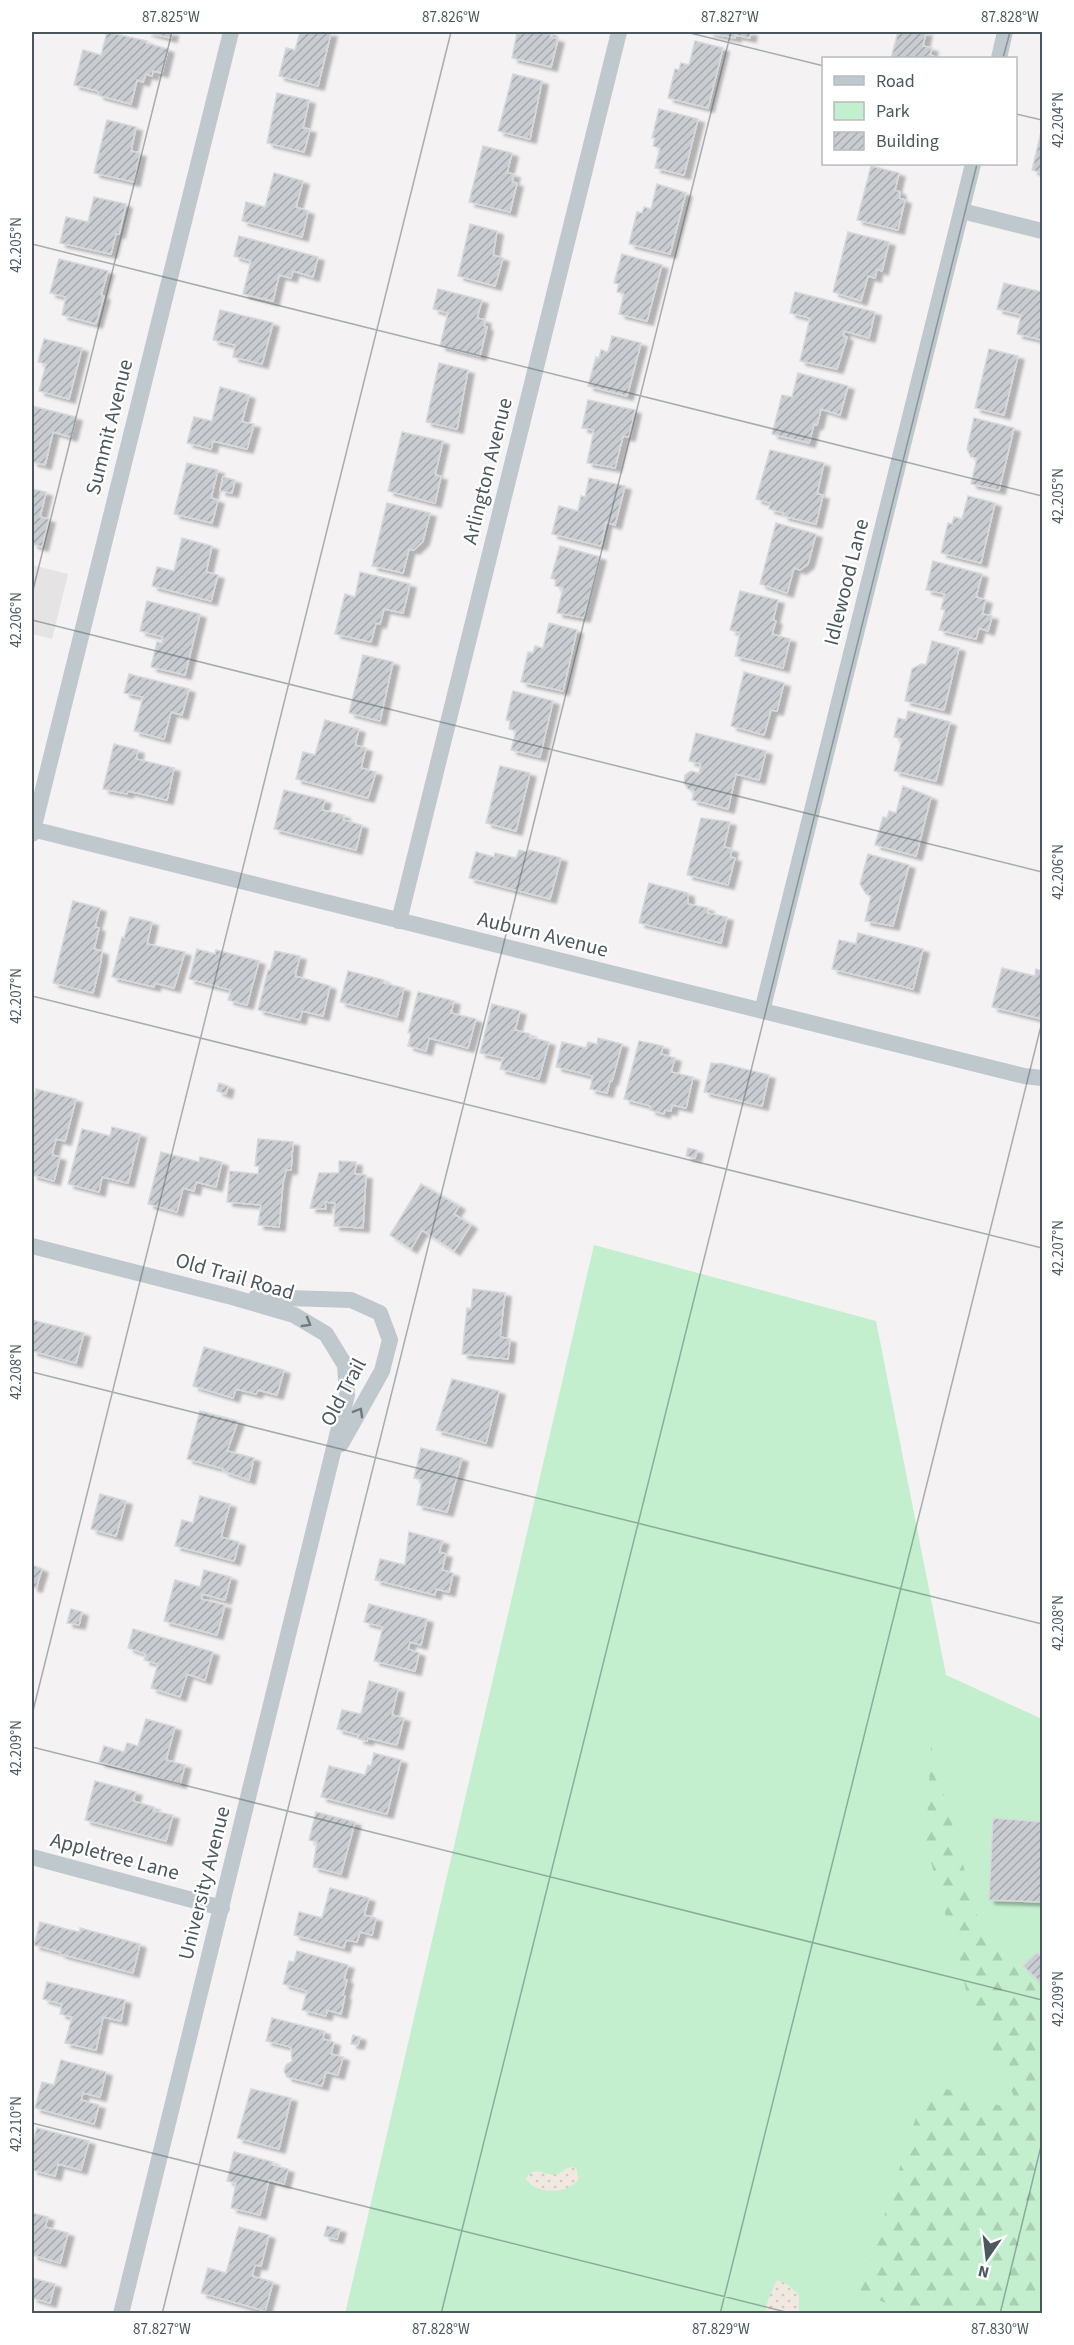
<svg xmlns="http://www.w3.org/2000/svg" width="1074" height="2345" viewBox="0 0 1074 2345" font-family="'Source Sans 3',sans-serif">
  <style>
    .education { fill: #e5e3e3 }
    .green { fill: #c3efce }
    .forest { fill: url(#forest-firs) }
    .sand { fill: url(#sand-dots) }
    .building { fill: url(#building-hatch); stroke: #d6d9dc; stroke-width: 1.5; filter: url(#shadow) }
    .lines { fill: none; stroke-linecap: round; stroke-linejoin: round }
    .minor { stroke: #bec8cd; stroke-width: 16 }
    .oneway { stroke: #6d7a7f }
    .ticks { fill: none; stroke: #4a585e; stroke-width: 1.5; stroke-opacity: 0.45 }
    .labels { text-anchor: middle; stroke-width: 4.5; stroke-linejoin: round; paint-order: stroke }
    .street-label { font-size: 21px; fill: #4a585e; stroke: #fff }
    .neatline { fill: none; stroke: #4a585e; stroke-width: 2 }
    .ticks-label { font-size: 15px; text-anchor: middle; fill: #4a585e }
  </style>
  <defs>
    <pattern id="forest-firs" width="22" height="20" patternUnits="userSpaceOnUse" patternTransform="scale(1.5)"><rect width="22" height="20" fill="#c3efce"/><path d="M5 1l3.5 6h-7zM16 11l3.5 6h-7z" fill="#a9cfb3"/></pattern>
    <pattern id="sand-dots" width="8" height="8" patternUnits="userSpaceOnUse" patternTransform="scale(1.5)"><rect width="8" height="8" fill="#f1e9e1"/><path d="M2 2h.1M6 6h.1" fill="none" stroke="#d0cac3" stroke-width="1.8" stroke-linecap="round"/></pattern>
    <pattern id="building-hatch" width="6" height="6" patternUnits="userSpaceOnUse" patternTransform="scale(1.5)"><rect width="6" height="6" fill="#c9cdd1"/><path d="M-1 1l2-2M0 6l6-6M5 7l2-2" fill="none" stroke="#a5a9ad"/></pattern>
    <filter id="shadow"><feDropShadow dx="6" dy="4" stdDeviation="1.5" flood-color="#0004"/></filter>
  </defs>
  <rect width="100%" height="100%" fill="#f4f2f2"/>
  <!-- education -->
  <path class="education" d="M32 565 68 574 52 639 32 634Z"/>
  <!-- green -->
  <path class="green" d="M594 1245 876 1321 946 1675 1042 1719V2313L345 2314Z"/>
  <!-- forest -->
  <path class="forest" d="M931 1746 982 1934 1042 1990V2313H917L859 2294 927 2083 1021 2112 967 1993 926 1844Z"/>
  <!-- sand -->
  <path class="sand" d="M571 2167 576 2168 579 2178C572 2192 546 2194 533 2186 530 2184 528 2181 526 2179 535 2163 544 2177 557 2174 561 2173 566 2168 571 2167Z
    M777 2280 787 2284 799 2295V2313H765L768 2300Z"/>
  <!-- building -->
  <path class="building" d="M107 32 147 41 146 43 168 49 162 73 153 71 152 76 146 74 143 82 137 80 131 104 101 96 98 95V91L74 85 83 50 101 55Z
    M146 32H172L171 38Z
    M300 32 331 33 318 86 279 76 286 48 295 50Z
    M517 32H548L551 33 550 37 558 39 551 67 512 58Z
    M707 32H751L750 38 735 35V38Z
    M898 32H926L923 46 932 48 930 55 934 56V58H891Z
    M695 41 723 48 708 108 668 98 675 69 679 70 681 63 689 65Z
    M513 74 542 81 530 139 498 131Z
    M277 93 309 100 303 128 310 129 304 152 267 143Z
    M659 109 698 119 684 175 655 168 660 148 653 146 655 138H652Z
    M107 120 136 127 131 151 140 153 134 182 94 173Z
    M1042 128V173L1032 170Z
    M483 146 512 153 507 173 514 174 512 182 517 183 510 212 469 202Z
    M871 166 899 173 895 190 900 192 899 198 905 200 898 230 857 220Z
    M274 173 303 181 296 207 308 211 302 237 242 221 246 202 265 207Z
    M657 184 686 193 670 254 629 244 637 212 642 213 644 207 651 209Z
    M94 197 126 204 119 234H116L111 254 60 243 66 217 88 222Z
    M470 224 497 231 493 255 503 258 495 286 458 276Z
    M848 232 889 242 882 271 877 269 875 278 868 276 861 301 833 292Z
    M239 236 318 257 313 277 293 271 291 278 279 275 273 301 243 294 251 261 234 256Z
    M622 254 662 265 647 321 619 314 624 294 617 292 619 284 614 283Z
    M59 259 108 271 101 295 104 296 96 324 62 315 66 297 50 293Z
    M1004 283 1042 292V340L1017 334 1021 315 997 309Z
    M438 289 482 300 477 318 485 320 484 326 487 327 480 356 440 346 448 313 433 309Z
    M795 292 875 312 869 338 844 331 843 336 847 337 837 369 800 361 810 318 790 313Z
    M220 310 273 323 262 364 233 357 235 345 213 340Z
    M612 336 641 343 627 396 588 386 596 357 599 358 601 350 608 352Z
    M44 339 82 348 69 399 39 391 46 364 38 362Z
    M989 349 1018 356 1004 415 975 408Z
    M439 363 468 370 457 429 426 422Z
    M798 373 848 386 840 415 821 409 817 425 814 424 809 443 772 434 782 395 792 397Z
    M220 387 249 395 242 422 254 424 247 449 213 441 211 449 187 443 194 417 212 421Z
    M588 400 635 410 629 437 623 436 615 468 587 463 594 430 582 428Z
    M32 406 76 417 71 437 53 432 45 465 32 462Z
    M974 418 1014 428 999 490 971 484 977 458 971 457 967 449Z
    M402 432 443 441 435 475 441 476 435 503 388 491Z
    M770 450 824 463 817 494 823 495 816 524 783 516 784 513 769 509 770 503 756 499Z
    M187 463 218 470 211 498 218 500 212 523 174 514Z
    M223 477 235 480 232 493 220 491Z
    M589 478 625 486 615 525 606 522 601 546 552 534 559 506 578 511 581 496 585 497Z
    M32 489 46 492 40 517 49 519 42 547 32 544Z
    M968 496 995 503 981 563 941 553 948 523 952 524 954 517 962 519Z
    M387 503 430 513 423 541 414 550 409 549 403 573 372 566Z
    M776 523 816 534 808 564 800 570 794 568 787 593 760 584Z
    M182 538 212 546 206 572 218 575 211 601 152 586 157 567 174 571Z
    M560 546 600 557 584 618 557 613 563 588 555 586 556 580 551 578Z
    M933 561 982 574 976 597 986 600 982 614 992 616 988 631 979 628 976 639 939 630 945 610 941 609 945 594 926 590Z
    M360 572 410 584 403 613 384 609 380 624 376 623 371 642 335 634 345 594 355 597Z
    M740 591 778 600 773 620 776 621 772 634 790 639 783 668 735 656 740 633 730 630Z
    M147 601 200 614 185 675 151 667 157 642 162 643 163 637 140 631Z
    M549 623 577 630 563 691 521 682 528 652 533 653 535 646 543 648Z
    M932 641 959 648 944 710 905 701 912 669 921 664 926 665Z
    M363 655 393 662 380 721 349 713Z
    M744 672 784 683 777 711 771 710 764 735 731 726Z
    M129 674 189 689 182 715 171 712 164 739 134 731 143 697 124 693Z
    M513 691 553 701 540 757 511 750 516 731 509 729 510 721 506 720Z
    M908 711 950 722 936 781 894 771 902 739 894 737 898 718 906 720Z
    M325 720 359 729 355 745 366 748 361 768 376 772 368 798 296 779 303 752 315 755Z
    M696 733 766 751 759 780 736 774 728 809 692 800 694 791 688 789 684 783 685 775 691 771 699 773 701 764 689 761Z
    M114 744 138 750 136 759 174 768 167 800 128 791 127 794 103 789Z
    M500 766 530 773 516 831 486 823Z
    M903 786 931 797 916 856 875 845 883 817 887 818 889 811 896 813Z
    M284 790 325 800 322 810 344 815 343 820 362 825 356 850 274 829Z
    M701 818 730 822 724 847 732 849 730 857 735 858 728 885 687 875Z
    M519 850 528 852 529 850 561 858 550 899 469 878 476 852 494 857 495 853 516 858Z
    M868 854 909 865 893 926 865 921 871 896 866 894 860 884Z
    M649 883 688 893V904L708 908 707 913 727 917 721 943 639 923Z
    M73 901 100 908 95 927 99 928 94 949 102 951 101 961 93 993 53 983Z
    M130 917 152 922 147 944 185 952 174 988 155 983 154 987 112 977 122 937 124 938Z
    M858 933 923 949 913 989 832 969 839 940 856 944Z
    M197 949 215 954 216 950 259 961 247 1005 228 1000 231 990 189 979Z
    M275 951 300 956 295 976 330 986 323 1016 302 1011 300 1020 258 1010 268 970H270Z
    M1002 968 1035 976 1036 969 1042 971V1019L992 1007Z
    M348 971 384 980 383 983 404 988 397 1017 340 1002Z
    M418 992 454 1001 451 1013 476 1019 468 1048 429 1038 426 1051 408 1046 411 1033H408Z
    M492 1004 520 1011 515 1030 530 1034 529 1037 549 1042 539 1079 500 1069 503 1058 480 1053Z
    M598 1038 622 1044 612 1081H610L607 1093 590 1089 593 1076 556 1067 562 1042 586 1048 588 1042 597 1044Z
    M639 1041 663 1046 661 1054 675 1058 671 1072 693 1077 686 1108 672 1105 671 1111 665 1110 664 1114 650 1110 651 1106 624 1099Z
    M711 1063 719 1064 720 1063 769 1075 762 1106 704 1092Z
    M219 1083 228 1086 226 1094 217 1091Z
    M36 1089 76 1099 65 1141 56 1139 52 1155 60 1157 54 1181 32 1175V1108Z
    M112 1127 140 1134 128 1183 102 1177 99 1192 68 1184 82 1129 110 1136Z
    M258 1139 293 1142 291 1170H286L283 1183 279 1227 258 1225 261 1205 227 1202 230 1171 258 1174 259 1166H255Z
    M688 1148 697 1150 695 1158 686 1156Z
    M161 1152 199 1162 200 1157 222 1162 216 1187 196 1182 194 1191 183 1188 177 1212 148 1204Z
    M339 1161 356 1162 355 1174 366 1175 363 1228 334 1226 335 1203 325 1202 326 1209 310 1208 319 1173H339Z
    M421 1184 459 1206 454 1214 471 1225 454 1251 422 1230 411 1249 390 1235Z
    M473 1289 505 1293 500 1337 510 1339 508 1359 462 1354 467 1308 471 1309Z
    M32 1320 84 1333 76 1363 32 1351Z
    M204 1347 284 1370 277 1395 258 1390 256 1394 236 1389 233 1398 193 1386Z
    M452 1379 499 1391 486 1443 436 1430Z
    M200 1411 238 1421 227 1451 254 1458 249 1480 223 1471 224 1469 187 1459Z
    M421 1448 462 1458 447 1512 417 1505 422 1480 414 1478Z
    M100 1494 126 1501 116 1536 91 1529Z
    M200 1496 230 1504 221 1537 239 1542 234 1561 175 1546 182 1520 193 1523Z
    M409 1532 443 1541 439 1552 446 1554 442 1570 453 1573 449 1592 436 1589 435 1595 375 1580 380 1559 405 1565Z
    M32 1565 42 1569 36 1588 32 1587Z
    M204 1570 231 1577 225 1600 202 1594 201 1599 225 1605 217 1635 164 1621 175 1580 200 1587Z
    M369 1604 427 1619 421 1645 410 1642 408 1649 419 1653 415 1671 374 1661 383 1627 364 1622Z
    M71 1609 82 1612 79 1625 67 1623Z
    M133 1629 213 1652 205 1680 187 1674 180 1697 151 1688 158 1664 144 1660 146 1654 128 1648Z
    M369 1681 398 1689 392 1715 404 1718 397 1745 368 1738 367 1741 358 1739 359 1735 337 1729 342 1710 361 1714Z
    M146 1719 175 1727 166 1760 185 1765 180 1784 99 1762 104 1746 124 1752 127 1743 138 1746Z
    M374 1753 401 1760 387 1814 321 1797 329 1766 365 1775 368 1765 371 1766Z
    M95 1781 136 1792 133 1801 154 1807 153 1811 173 1815 166 1841 85 1820Z
    M316 1812 355 1822 341 1874 313 1867 317 1842 309 1840Z
    M993 1818 1042 1822V1902L989 1900Z
    M330 1888 369 1898 364 1915 376 1918 372 1935 360 1932 357 1942 346 1940 344 1948 294 1935 299 1912 322 1918Z
    M40 1922 70 1930 80 1932V1928L140 1944 133 1973 60 1954V1952L34 1945Z
    M297 1951 348 1965 344 1979 347 1980 343 1995 345 1996 341 2014 327 2010 326 2016 302 2010 307 1991 283 1984 289 1961 294 1962Z
    M1037 1952 1042 1957V1984L1023 1966Z
    M47 1982 125 2000 121 2021 103 2017 96 2050 65 2043 72 2017 60 2014 62 2004 43 1999Z
    M272 2018 324 2031 323 2039 334 2042 331 2054 343 2057 338 2075 326 2072 322 2086 287 2077 284 2071 286 2065 292 2061 291 2047 266 2041Z
    M353 2035 360 2037 358 2045 351 2044Z
    M61 2060 106 2072 100 2097 83 2093 81 2100 99 2105 94 2124 35 2108 42 2082 54 2085Z
    M251 2089 291 2098 279 2149 237 2138Z
    M37 2128 89 2141 81 2170 58 2164 55 2176 32 2170V2136L34 2137Z
    M234 2152 273 2162 272 2165 288 2169 284 2184 269 2180 260 2215 231 2208 236 2183 227 2181Z
    M32 2213 48 2217 45 2227 68 2233 60 2263 32 2255Z
    M327 2226 340 2229 337 2239 324 2236Z
    M239 2227 269 2235 261 2266 255 2265 252 2276 273 2282 265 2311 201 2293 208 2268 226 2273Z
    M32 2278 55 2284 50 2303 32 2298Z"/>
  <g class="lines">
    <!-- minor -->
    <path class="minor" d="M999 58 1005 32
      M962 211 1042 231
      M32 829 1024 1076 1042 1078
      M32 834 231 32
      M399 921 619 32
      M762 1011 973 164
      M32 1246 232 1297 294 1315 326 1334 345 1365 347 1395 121 2314
      M256 1297 351 1300 380 1313 390 1340 382 1371 341 1444
      M32 1857 222 1908"/>
  </g>
  <!-- one-way arrows -->
  <defs><path id="oneway-chevron" d="M-2-3.5L2.5 0L-2 3.5" fill="none" stroke-width="1.6" stroke-linecap="round" stroke-linejoin="round" transform="scale(1.5)"/></defs>
  <g class="oneway">
    <use href="#oneway-chevron" transform="translate(307 1323) rotate(30)"/>
    <use href="#oneway-chevron" transform="translate(359 1412) rotate(-60)"/>
  </g>
  <!-- ticks -->
  <path class="ticks" d="M686 32 824 66M1003 58 1010 32M1016 114 1042 120M32 244 1042 496M32 594 172 32M32 620 1042 872M32 996 1042 1248M32 1372 1042 1624M32 1715 451 32M32 1747 1042 2000M32 2123 794 2314M162 2314 731 32M441 2314 977 164M720 2314 1042 1022M1000 2314 1042 2142"/>
  <g class="labels">
    <!-- street labels -->
    <g class="street-label">
      <text transform="translate(109 427) rotate(-76)" y="7">Summit Avenue</text>
      <text transform="translate(487 471) rotate(-76)" y="7">Arlington Avenue</text>
      <text transform="translate(846 582) rotate(-76)" y="7">Idlewood Lane</text>
      <text transform="translate(543 934) rotate(14)" y="7">Auburn Avenue</text>
      <text transform="translate(235 1276) rotate(16)" y="7">Old Trail Road</text>
      <text transform="translate(343 1392) rotate(-62)" y="7">Old Trail</text>
      <text transform="translate(115 1856) rotate(15)" y="7">Appletree Lane</text>
      <text transform="translate(204 1883) rotate(-76)" y="7">University Avenue</text>
    </g>
  </g>
  <!-- border -->
  <rect width="1074" height="2345" fill="none" stroke="#ffffff" stroke-width="66"/>
  <!-- legend -->
  <rect x="822" y="57" width="195" height="108" fill="#ffffff" stroke="#b7bcbf" stroke-width="1.5"/>
  <rect x="834" y="76" width="30" height="9" fill="#bec8cd" stroke="#b7bcbf" stroke-width="1.5"/>
  <text x="876" y="87" font-size="18" fill="#4a585e">Road</text>
  <rect x="834" y="102" width="30" height="18" fill="#c3efce" stroke="#b7bcbf" stroke-width="1.5"/>
  <text x="876" y="117" font-size="18" fill="#4a585e">Park</text>
  <rect x="834" y="132" width="30" height="18" fill="url(#building-hatch)" stroke="#b7bcbf" stroke-width="1.5"/>
  <text x="876" y="147" font-size="18" fill="#4a585e">Building</text>
  <!-- north arrow -->
  <g transform="translate(987 2258) rotate(194)" stroke="#ffffff" stroke-width="4.5" paint-order="stroke">
  <path d="M0-4.5L10 22L0 15L-10 22Z" fill="#4a585e"/>
  <text y="-9" font-size="16" font-weight="bold" text-anchor="middle" fill="#4a585e">N</text>
  </g>
  <rect x="33" y="33" width="1008" height="2279" class="neatline"/>
  <g class="ticks-label">
    <text x="171" y="22">87.825°W</text>
    <text x="451" y="22">87.826°W</text>
    <text x="730" y="22">87.827°W</text>
    <text x="1010" y="22">87.828°W</text>
    <text transform="translate(1058 120) rotate(-90)" y="5">42.204°N</text>
    <text transform="translate(16 245) rotate(-90)" y="5">42.205°N</text>
    <text transform="translate(1058 496) rotate(-90)" y="5">42.205°N</text>
    <text transform="translate(16 620) rotate(-90)" y="5">42.206°N</text>
    <text transform="translate(1058 872) rotate(-90)" y="5">42.206°N</text>
    <text transform="translate(16 996) rotate(-90)" y="5">42.207°N</text>
    <text transform="translate(1058 1248) rotate(-90)" y="5">42.207°N</text>
    <text transform="translate(16 1372) rotate(-90)" y="5">42.208°N</text>
    <text transform="translate(1058 1623) rotate(-90)" y="5">42.208°N</text>
    <text transform="translate(16 1748) rotate(-90)" y="5">42.209°N</text>
    <text transform="translate(1058 1999) rotate(-90)" y="5">42.209°N</text>
    <text transform="translate(16 2124) rotate(-90)" y="5">42.210°N</text>
    <text x="162" y="2334">87.827°W</text>
    <text x="441" y="2334">87.828°W</text>
    <text x="721" y="2334">87.829°W</text>
    <text x="1000" y="2334">87.830°W</text>
  </g>
</svg>
